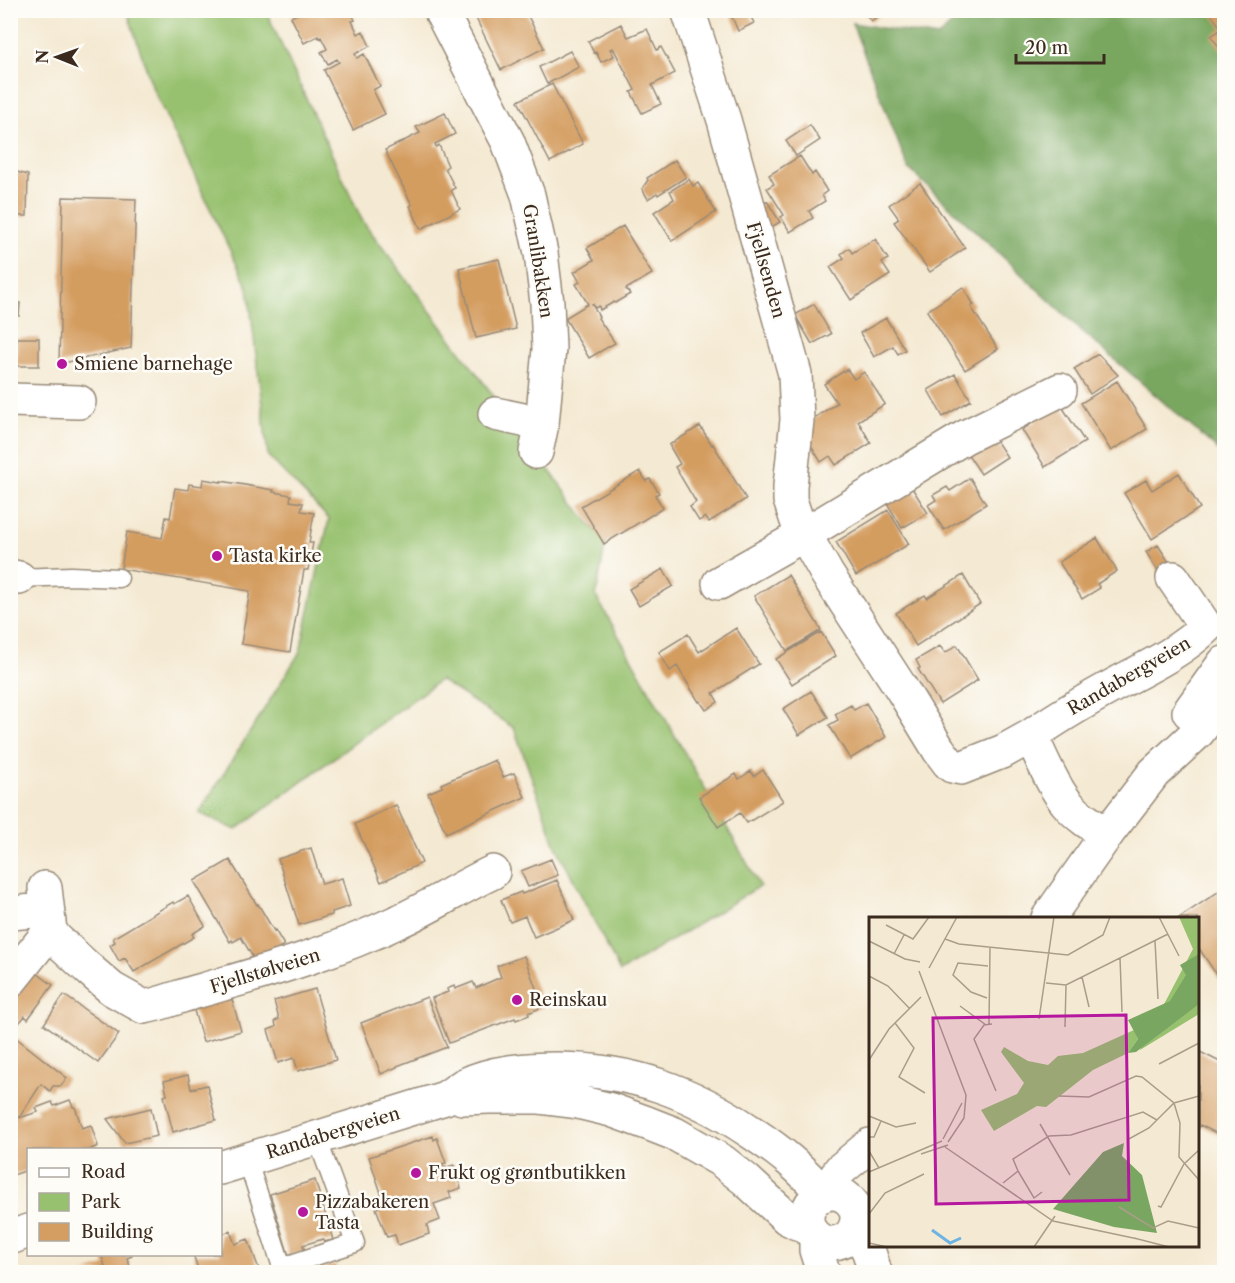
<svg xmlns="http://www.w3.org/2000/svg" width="1235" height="1283" viewBox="0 0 1235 1283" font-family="'Libre Caslon Text',serif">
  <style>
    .green { fill: #97c16e; stroke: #697646; stroke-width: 1.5 }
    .forest { fill: #79a761; stroke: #5a6840; stroke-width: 1.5 }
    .building { fill: #d49d61 }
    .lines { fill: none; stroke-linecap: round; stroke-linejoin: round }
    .lane-casing { stroke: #988a78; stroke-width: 21 }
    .street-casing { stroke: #988a78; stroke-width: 36 }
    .secondary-casing { stroke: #988a78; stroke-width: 36 }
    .lane { stroke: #fff; stroke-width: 18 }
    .street { stroke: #fff; stroke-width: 33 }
    .secondary { stroke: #fff; stroke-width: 33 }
    .poi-dot { fill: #b5179e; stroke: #fdfcf7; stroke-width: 2 }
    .labels { text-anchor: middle; stroke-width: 5; stroke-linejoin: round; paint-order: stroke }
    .street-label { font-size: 18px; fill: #3b2a1e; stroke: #fdfcf7 }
    .poi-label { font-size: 18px; fill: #3b2a1e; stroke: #fdfcf7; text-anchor: start }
    .inset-river { fill: none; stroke: #6db3e4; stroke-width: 3 }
    .inset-road { fill: none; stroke: #aa9d8a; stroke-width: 1.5 }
    .view { fill: #b5179e; fill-opacity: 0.15; stroke: #b5179e; stroke-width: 3 }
    .inset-edge { fill: none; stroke: #3b2a1e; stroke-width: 3 }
  </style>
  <rect width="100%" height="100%" fill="#fdfcf7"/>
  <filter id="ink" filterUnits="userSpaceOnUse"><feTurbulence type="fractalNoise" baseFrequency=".0167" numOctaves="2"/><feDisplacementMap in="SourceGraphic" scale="12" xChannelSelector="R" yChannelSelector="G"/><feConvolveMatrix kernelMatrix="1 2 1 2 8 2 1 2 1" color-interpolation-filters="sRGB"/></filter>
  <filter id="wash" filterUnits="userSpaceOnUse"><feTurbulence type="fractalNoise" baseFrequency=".008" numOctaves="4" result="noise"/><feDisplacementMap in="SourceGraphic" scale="24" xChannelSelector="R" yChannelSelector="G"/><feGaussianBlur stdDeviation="1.35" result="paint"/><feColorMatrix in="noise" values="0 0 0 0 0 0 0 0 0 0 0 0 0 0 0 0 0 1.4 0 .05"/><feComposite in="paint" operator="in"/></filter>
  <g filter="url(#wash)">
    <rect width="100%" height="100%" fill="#f4e9d2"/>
    <!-- green -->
    <path class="green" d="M127 11H266L362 220 591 526 606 540 596 596 760 886 620 972 556 846 514 728 440 680 236 830 199 813 300 652 329 519 268 456 248 288 153 89Z"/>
    <!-- forest -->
    <path class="forest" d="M965 11H1224V455L1082 331 908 168 852 23 938 37Z"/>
    <g id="blocks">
      <!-- building -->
      <path class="building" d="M305 10H350L355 20 352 21 358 34 363 31 370 46 355 54 357 58 364 54 380 86 373 90 385 114 353 130 324 70 339 62 337 59 328 64 321 52 327 49 321 37 319 38 318 36 304 43 291 17Z
        M472 10H525L544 48 501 70Z
        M729 10H765L751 17 754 23 738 31Z
        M863 10H882L883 13 871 21Z
        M1212 10H1224V54L1211 36 1222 29 1210 13Z
        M621 24 628 37 647 29 657 50 661 47 675 73 652 85 661 104 642 113 631 92 635 90 613 48 610 49 614 56 601 62 596 52 594 53 588 41Z
        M570 51 579 67 547 84 539 67Z
        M552 84 583 144 550 162 518 101Z
        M445 113 455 134 435 144 436 147 439 145 448 166 445 168 455 188 451 190 460 209 421 229 410 206 412 205 385 150 420 133 416 127Z
        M810 125 820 140 796 156 786 141Z
        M800 156 812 175 815 172 827 191 822 195 825 201 809 211 813 218 790 232 781 217 784 215 767 188 774 184 769 175Z
        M675 160 686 177 658 195 657 193 648 199 642 189 648 180 647 178Z
        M10 170 28 175 27 216H10Z
        M689 179 693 186 698 183 716 212 672 241 654 212 674 199 670 191Z
        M920 183 965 248 930 272 894 222 899 219 889 205Z
        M63 197 136 199 131 348 59 364Z
        M767 201 780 222 768 229 755 208Z
        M623 226 652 274 626 289 630 294 615 303 614 302 600 310 599 306 595 308 593 304H592L599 317 598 318 615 343 589 358 565 318 588 304 576 284 580 282 574 272 594 260 587 248Z
        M875 239 888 259 882 263 890 275 851 300 830 267 844 258 841 254 849 248 852 253Z
        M499 259 516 329 476 338 459 268Z
        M963 287 974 305 971 307 998 349 965 370 927 311Z
        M10 288H14V303H20L19 316H14V342H10Z
        M814 304 831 334 812 344 795 315Z
        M886 318 905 350 898 354 893 346 874 357 860 333Z
        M17 338H39V366H16Z
        M1098 354 1118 375 1090 394 1074 369Z
        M847 369 854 379 864 372 885 404 858 421 871 443 836 465 830 456 821 462 808 441 814 418 837 403 824 384Z
        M955 374 971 400 943 417 928 390Z
        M1117 381 1147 429 1111 451 1081 403Z
        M1061 405 1085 442 1045 467 1022 430 1037 420 1033 414Z
        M700 426 712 445 713 444 746 499 709 522 705 517 699 521 690 507 696 502 675 467 680 464 669 445Z
        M991 433 1007 457 981 474 965 450Z
        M640 471 646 481 650 479 659 493 655 495 663 508 604 544 581 506Z
        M1179 473 1200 508 1152 539 1124 493 1146 480 1152 490Z
        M970 478 986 504 944 530 928 505 936 500 933 495 947 487 950 491Z
        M203 479 221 482V481L274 490 273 492 291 495 290 501 303 503 301 511 314 513 309 543H313L308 570H304L290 652 241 644 250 591 121 569 127 532 162 538 166 517 170 518 175 488 188 490 189 484 202 486Z
        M912 488 928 513 902 528 887 503Z
        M888 510 909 544 856 576 836 542Z
        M1097 538 1117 571 1097 584 1100 588 1082 599 1059 562Z
        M1158 545 1172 567 1160 574 1146 552Z
        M663 569 673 586 639 606 629 589Z
        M788 575 821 630 787 651 754 596Z
        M963 575 980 604 916 646 896 613 925 595 927 598Z
        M736 628 759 664 713 693 718 702 706 710 700 701 699 702 677 666 670 671 659 652 688 634 699 652Z
        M821 632 836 656 792 684 776 659Z
        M957 645 978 680 940 704 918 669 920 668 916 660 940 646 945 653Z
        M811 691 828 717 799 735 783 709Z
        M866 703 886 737 850 759 829 725 838 720 835 714 851 705 854 710Z
        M495 760 503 777 514 773 525 797 446 833 428 793 442 787 441 784Z
        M763 770 783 801 747 823 740 813 718 827 699 797 736 774 739 779 751 771 754 776Z
        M396 805 422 863 381 882 355 824Z
        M311 848 322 884 342 878 350 906 332 912V915L299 925 278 859Z
        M551 859 558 875 528 887 521 871Z
        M230 860 257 905 258 904 274 931 275 930 284 945 255 961 241 937 233 942 232 940 230 942 194 881Z
        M557 880 574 920 534 937 525 916 510 922 501 900 521 892 522 894Z
        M1224 888V986L1198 947V918H1179Z
        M188 896 205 926 192 934 194 937 134 972 125 958 119 961 110 945 115 942 113 938 173 902 174 904Z
        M524 956 543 1007 528 1013 529 1015 516 1020 515 1018 449 1043 432 998 448 992 447 989 454 986 455 989 473 982 476 988 501 977 497 966Z
        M34 971 53 985 28 1019 25 1016 19 1023 10 1016V1002Z
        M315 989 336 1060 298 1071 294 1058 278 1063 268 1030 276 1027 275 1021 279 1019 274 1001Z
        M64 995 119 1034 98 1063 44 1024Z
        M231 996 241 1031 203 1042 193 1007Z
        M427 997 447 1047 397 1066V1067L381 1074 361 1023Z
        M10 1033 67 1078 61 1086H53L50 1091 41 1084 19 1118 38 1112 36 1108 52 1102 54 1106 70 1100 73 1107H75L82 1128 91 1125 98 1146 89 1150H28V1170L10 1176Z
        M1198 1051 1224 1064V1137L1200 1125 1198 1130Z
        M188 1075 191 1089 207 1085 216 1120 173 1132 164 1096 167 1095 164 1081Z
        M151 1108 157 1136 125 1143 107 1119Z
        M433 1136 434 1140 437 1138 446 1163 442 1164 444 1168 454 1165 461 1188 449 1192 451 1198 434 1204 440 1220 427 1225 429 1234 398 1245 395 1235 387 1237 376 1208 385 1205 369 1157Z
        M315 1180 333 1240 324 1242 323 1239 303 1245 305 1251 289 1256 270 1194Z
        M230 1231 235 1244 248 1239 260 1272H199L193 1254H220V1235Z
        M101 1254H131L132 1256 127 1258 132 1272H85L105 1266Z
        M336 1265 338 1272H312Z"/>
    </g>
  </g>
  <g filter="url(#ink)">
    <use href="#blocks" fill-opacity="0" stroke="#988a78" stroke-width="1.5"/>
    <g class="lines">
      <!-- lane casing -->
      <g class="lane-casing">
        <path id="lane" d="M19 578 71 576 119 578
          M247 1159 282 1267 355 1243 317 1138"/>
      </g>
      <!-- street casing -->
      <g class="street-casing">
        <path id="street" d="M440 10 508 142 528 195 541 253 547 303 549 349 542 424 536 452
          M688 10 724 120 795 374 797 420 790 486V500L797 521 827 574 903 691 939 750 948 762 952 766 961 768 1004 751 1031 736C1041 756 1052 785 1066 802 1077 816 1092 825 1107 834
          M10 400 79 402
          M495 414 542 424
          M10 576 19 578
          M719 583 805 534 965 437 1060 390
          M1031 736C1056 718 1082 703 1109 688 1143 669 1178 654 1206 627L1173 578
          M45 888 50 931 56 939 91 971 112 989 144 1007C156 1005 167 1001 179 997 193 992 208 989 223 984 282 967 340 949 395 923 429 908 459 888 493 872
          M10 913 47 910
          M10 981 50 931"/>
      </g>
      <!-- secondary casing -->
      <g class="secondary-casing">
        <path id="secondary" d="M1189 712 1224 663
          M1048 918 1107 834 1154 773 1198 732 1224 698
          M462 1098 489 1097H538L578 1102 611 1110 647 1123 675 1134 722 1161 746 1180 787 1218 797 1223 808 1226
          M220 1168 445 1098C451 1094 458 1089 464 1085 492 1071 528 1069 558 1069 632 1070 690 1091 751 1132 781 1152 800 1167 824 1195
          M830 1193 834 1180 840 1170 870 1145
          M807 1218a25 25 0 1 1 50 0a25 25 0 1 1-50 0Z
          M856 1227 869 1252 875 1272
          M10 1238 28 1231
          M816 1238V1250L823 1272"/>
      </g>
      <!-- lane -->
      <use href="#lane" class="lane"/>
      <!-- street -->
      <use href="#street" class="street"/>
      <!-- secondary -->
      <use href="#secondary" class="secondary"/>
    </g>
  </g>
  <!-- markers -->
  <g class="poi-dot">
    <circle cx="62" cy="364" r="6"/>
    <circle cx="217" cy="556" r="6"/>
    <circle cx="517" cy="1000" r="6"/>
    <circle cx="416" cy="1173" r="6"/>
    <circle cx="303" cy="1212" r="6"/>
  </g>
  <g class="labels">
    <!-- street labels -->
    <g class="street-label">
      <text transform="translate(538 261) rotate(81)" y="6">Granlibakken</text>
      <text transform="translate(766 270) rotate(74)" y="6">Fjellsenden</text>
      <text transform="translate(1129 676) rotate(-30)" y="6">Randabergveien</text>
      <text transform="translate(265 971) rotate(-17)" y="6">Fjellstølveien</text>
      <text transform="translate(333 1133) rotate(-17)" y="6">Randabergveien</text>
    </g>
    <!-- poi labels -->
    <g class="poi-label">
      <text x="74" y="370">Smiene barnehage</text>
      <text x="229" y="562">Tasta kirke</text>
      <text x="529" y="1006">Reinskau</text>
      <text x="428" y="1179">Frukt og grøntbutikken</text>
      <text x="315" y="1208">Pizzabakeren<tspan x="315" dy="21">Tasta</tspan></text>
    </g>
  </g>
  <!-- overview -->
  <g transform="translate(869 917)">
    <rect width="330" height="330" fill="#f4e9d2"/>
    <path d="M310 0H330V97L271 133 324 32ZM265 113 269 122 259 136 224 153 177 190 168 189 125 214 112 193 148 177 155 166 132 135 135 130 159 144 179 148 189 139 214 136Z" fill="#97c16e"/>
    <path d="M330 37V87L267 135 259 136 269 122 259 103 301 84 317 58 311 48ZM255 226 253 239 273 258 288 316 245 310 184 292 234 235Z" fill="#79a761"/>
    <path class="inset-river" d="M63 313 81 326 92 321"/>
    <path class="inset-road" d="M290 0 310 39M17 8 44 22 60 0M76 22 90 27 199 38 234 18 241 0M0 24 36 42 51 45M286 24 289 82M25 37 35 18M251 41 253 95M60 51 88 0M50 54 97 178 95 201 79 225M0 59 19 69 41 92M213 60 220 90M177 66 197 68 299 17M118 81 102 75 84 58 89 46 119 49M91 89 117 108M170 102 185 0M26 106 45 131 30 160 56 176M120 107 121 30M123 107 115 108 105 122 127 174M196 110 197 68M0 143 20 112 52 80M290 147 330 126M190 179 220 180 267 159 273 160 305 186 311 206 310 240 330 263M0 199 27 210 47 206M171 207 201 258M0 220H5L12 204M74 222 93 186M258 223 280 211 305 186 330 179M76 230 184 304 269 322M0 234 10 251M52 237 79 228M149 254 165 281 173 275M0 255 73 224M134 266 149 254 144 242 180 219 202 218 274 195 288 203M289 289 292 290 315 247 330 233M250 290 284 311 299 304 330 311M0 297 16 276 55 257M265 321 300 330M0 326 18 330M165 330 186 299"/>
    <path class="view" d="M257 98 260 283 67 287 64 101Z"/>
    <rect width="330" height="330" class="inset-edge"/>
  </g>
  <!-- margin -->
  <rect width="1235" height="1283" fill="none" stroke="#fdfcf7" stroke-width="36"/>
  <!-- legend -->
  <rect x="27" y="1148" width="195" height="108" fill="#fdfcf7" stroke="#afa8a0" stroke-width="1.5"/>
  <rect x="39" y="1168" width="30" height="9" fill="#ffffff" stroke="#afa8a0" stroke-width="1.5"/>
  <text x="81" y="1178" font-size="18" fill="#3b2a1e">Road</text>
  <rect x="39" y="1193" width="30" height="18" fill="#97c16e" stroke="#afa8a0" stroke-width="1.5"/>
  <text x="81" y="1208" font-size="18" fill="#3b2a1e">Park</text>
  <rect x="39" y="1223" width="30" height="18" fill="#d49d61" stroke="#afa8a0" stroke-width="1.5"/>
  <text x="81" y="1238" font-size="18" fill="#3b2a1e">Building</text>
  <!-- north arrow -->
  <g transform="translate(57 57) rotate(271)" stroke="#fdfcf7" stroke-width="4.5" paint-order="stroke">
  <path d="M0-4.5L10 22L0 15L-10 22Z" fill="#3b2a1e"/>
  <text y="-9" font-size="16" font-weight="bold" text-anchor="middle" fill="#3b2a1e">N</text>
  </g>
  <!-- scale -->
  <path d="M1016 54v9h88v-9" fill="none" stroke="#3b2a1e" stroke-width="3"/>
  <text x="1025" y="54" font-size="18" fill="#3b2a1e" stroke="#fdfcf7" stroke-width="4.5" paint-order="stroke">20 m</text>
</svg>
